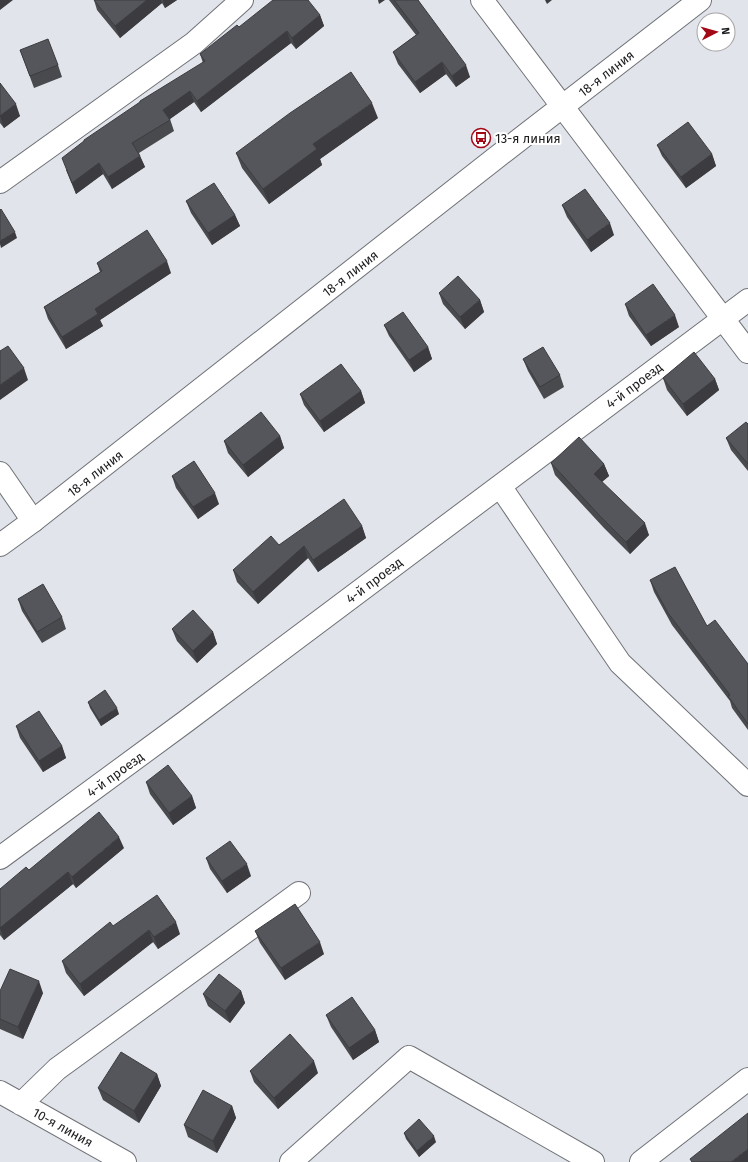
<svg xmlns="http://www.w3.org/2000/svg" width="748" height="1162" viewBox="0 0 748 1162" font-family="'Fira Sans',sans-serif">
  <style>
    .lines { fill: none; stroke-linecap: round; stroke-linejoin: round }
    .street-casing { stroke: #6f7277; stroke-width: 24 }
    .secondary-casing { stroke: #6f7277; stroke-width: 24 }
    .street { stroke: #fff; stroke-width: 22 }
    .secondary { stroke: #fff; stroke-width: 22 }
    .wall { fill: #494a4e }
    .shaded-wall { fill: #3c3c40 }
    .building { fill: #55565b; stroke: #3c3c40 }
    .labels { text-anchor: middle; stroke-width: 4; stroke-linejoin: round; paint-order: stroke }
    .street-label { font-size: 13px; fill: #1b1c1e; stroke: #fff }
    .poi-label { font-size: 13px; fill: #1b1c1e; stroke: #fff; text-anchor: start }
  </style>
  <rect width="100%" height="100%" fill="#e1e4ea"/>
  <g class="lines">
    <!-- street casing -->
    <g class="street-casing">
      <path id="street" d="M482 0 748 352
        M0 182 194 43 242 0
        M0 473 33 521
        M500 486 620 663 748 785
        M0 858 185 722 748 300
        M0 1092 125 1162
        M21 1104 57 1069 299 893
        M291 1162 409 1057 593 1162
        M641 1162 748 1079"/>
    </g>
    <!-- secondary casing -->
    <g class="secondary-casing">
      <path id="secondary" d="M0 545 33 521 497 157 700 0"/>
    </g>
    <!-- street -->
    <use href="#street" class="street"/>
    <!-- secondary -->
    <use href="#secondary" class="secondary"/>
  </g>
  <!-- wall -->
  <path class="wall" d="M94 0H177L165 8 162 3 120 38 97 10Z
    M389 0H418L470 77 456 87 446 74 420 93 398 64 393 52 416 35Z
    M320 15 324 26 296 49 291 43 201 112 194 102 170 119 174 131 139 153 140 156 145 167 112 189 103 174 76 194 66 170 84 142 203 63 200 54 239 27Z
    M20 50 58 65 62 77 34 88Z
    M0 83 20 116 4 128 0 123Z
    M378 118 320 159 322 165 269 204 242 168 236 153Z
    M657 145 712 154 716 166 686 188 662 156Z
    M186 201 235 215 240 226 212 245 191 213Z
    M562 205 614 235 591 252 567 217Z
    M97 263 171 273 100 320 103 326 66 349 48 319 44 307 100 272Z
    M439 293 480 300 484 312 465 329 443 304Z
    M625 304 679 327 651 346 629 316Z
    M384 325 428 347 432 359 414 372 389 336Z
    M523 359 560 375 564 387 544 399 528 371Z
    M663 378 715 379 719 390 687 416 667 390Z
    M361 391 365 403 324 432 304 405 300 394Z
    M748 424V471L731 450 726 438Z
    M280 436 284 448 248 477 228 453 224 441Z
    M551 463 604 464 609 476 602 482 649 535 630 554 604 528 555 475Z
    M172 476 219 504 198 519 176 488Z
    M362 526 366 538 318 572 308 558 258 604 237 582 233 570 279 545Z
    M650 580 707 626 748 664V730L732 708 730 701 672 625 654 592Z
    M18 599 62 617 66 629 42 643 22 611Z
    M172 629 213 632 217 644 197 663 177 641Z
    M88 702 119 714 101 726 90 708Z
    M16 726 62 746 66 758 43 772 20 738Z
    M146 782 192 796 196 808 173 825 150 794Z
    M124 848 76 888 73 884 4 940 0 935V889L29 870Z
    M206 858 251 876 227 893 210 869Z
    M113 926 180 934 158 949 153 942 84 996 66 973 62 961Z
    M255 931 324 954 285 980 260 943Z
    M0 991 43 993 23 1039 0 1029Z
    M241 991 245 1003 230 1023 208 1006 203 994Z
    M326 1015 375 1030 379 1042 353 1060 331 1027Z
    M250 1071 318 1073 278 1109 254 1082Z
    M157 1074 161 1086 139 1123 103 1100 98 1088Z
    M232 1106 236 1118 217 1153 188 1137 184 1125Z
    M404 1133 436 1142 419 1157 406 1139Z"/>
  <!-- shaded-wall -->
  <path class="shaded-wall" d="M0 0H13L0 10Z
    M147 0H161L162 3 120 38 115 26Z
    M163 0H177L165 8Z
    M378 0H385L379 4Z
    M545 0H552L547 4Z
    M320 15 324 26 296 49 292 38Z
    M287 31 291 43 201 112 197 101Z
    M442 62 446 74 420 93 415 82Z
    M466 65 470 77 456 87 452 76Z
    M190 91 194 102 167 121 163 110Z
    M372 103 378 118 320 159 322 165 269 204 263 189 313 144Z
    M16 104 20 116 4 128 0 116Z
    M712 154 716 166 686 188 681 177Z
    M140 156 145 167 112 189 108 177Z
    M99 163 103 174 76 194 72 183Z
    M235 215 240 226 212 245 208 233Z
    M610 223 614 235 591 252 587 240Z
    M15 232 17 238 1 248 0 244V241Z
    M167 261 171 273 100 320 103 326 66 349 62 337 95 309Z
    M480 300 484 312 465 329 460 317Z
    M675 315 679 327 651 346 646 335Z
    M428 347 432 359 414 372 409 360Z
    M24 368 28 380 0 400V385Z
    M715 379 719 390 687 416 683 404Z
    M361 391 365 403 324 432 320 421Z
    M280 436 284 448 248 477 243 465Z
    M604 464 609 476 598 485 594 474Z
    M215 493 219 504 198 519 193 507Z
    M645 523 649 535 630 554 626 542Z
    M362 526 366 538 318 572 313 560Z
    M304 546 308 558 258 604 253 592Z
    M213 632 217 644 197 663 193 651Z
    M117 708 119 714 101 726 99 720Z
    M62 746 66 758 43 772 39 761Z
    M192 796 196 808 173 825 169 813Z
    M119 837 124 848 76 888 72 877Z
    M247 864 251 876 227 893 222 881Z
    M68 872 73 884 4 940 0 928Z
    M176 922 180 934 158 949 154 937Z
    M149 930 153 942 84 996 80 984Z
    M320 942 324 954 285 980 281 968Z
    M39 981 43 993 23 1039 18 1027Z
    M241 991 245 1003 230 1023 225 1011Z
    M375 1030 379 1042 353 1060 349 1048Z
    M314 1061 318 1073 278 1109 274 1098Z
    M157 1074 161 1086 139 1123 134 1111Z
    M232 1106 236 1118 217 1153 213 1141Z
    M434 1136 436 1142 419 1157 417 1151Z
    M748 1149V1162H731Z"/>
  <!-- building -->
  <path class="building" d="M94 0H147L115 26Z
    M273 0H308L320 15 292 38 287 31 197 101 190 91 163 110 170 120 132 143 140 156 108 177 99 163 72 183 62 158 84 141V140L140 102V101L205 61 200 54 237 25 239 27Z
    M394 0H418L466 65 452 76 442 62 415 82 393 52 419 33Z
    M48 39 58 65 30 76 20 50Z
    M351 72 372 103 313 144 317 149 263 189 236 153 290 113Z
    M0 83 16 104 0 116Z
    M688 122 712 154 681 177 657 145Z
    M214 183 235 215 208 233 186 201Z
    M585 189 610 223 587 240 562 205Z
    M1 209 15 232 0 241V210Z
    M147 230 167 261 95 309 98 314 62 337 44 307 102 271 97 263Z
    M458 276 480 300 460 317 439 293Z
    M653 284 675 315 646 335 625 304Z
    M403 312 428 347 409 360 384 325Z
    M8 346 24 368 0 385V351Z
    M543 347 560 375 540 387 523 359Z
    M694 352 715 379 683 404 663 378Z
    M341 364 361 391 320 421 300 394Z
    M261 412 280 436 243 465 224 441Z
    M746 422 748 424V464L726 438Z
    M579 437 604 464 594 474 645 523 626 542 600 516 551 463Z
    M194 461 215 493 193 507 172 476Z
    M344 499 362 526 313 560 304 546 253 592 233 570 271 536 279 545Z
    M675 567 707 626 715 620 748 664V724L728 696 730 695 668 613 650 580Z
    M43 584 62 617 37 632 18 599Z
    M193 610 213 632 193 651 172 629Z
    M105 690 117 708 99 720 88 702Z
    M39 711 62 746 39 761 16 726Z
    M168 765 192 796 169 813 146 782Z
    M99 812 119 837 72 877 68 872 0 928V889L26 867 29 870Z
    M230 841 247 864 222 881 206 858Z
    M157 895 176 922 154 937 149 930 80 984 62 961 110 922 113 926Z
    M295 904 320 942 281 968 255 931Z
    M10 969 39 981 18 1027 0 1019V991Z
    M219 974 241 991 225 1011 203 994Z
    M352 997 375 1030 349 1048 326 1015Z
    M290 1034 314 1061 274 1098 250 1071Z
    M121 1052 157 1074 134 1111 98 1088Z
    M203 1090 232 1106 213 1141 184 1125Z
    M748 1113V1149L731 1162H692L690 1159Z
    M419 1119 434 1136 417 1151 404 1133Z"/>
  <!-- icons -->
  <defs>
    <g id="bus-ring" transform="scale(1)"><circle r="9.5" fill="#fff" stroke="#a30817" stroke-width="1.5"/><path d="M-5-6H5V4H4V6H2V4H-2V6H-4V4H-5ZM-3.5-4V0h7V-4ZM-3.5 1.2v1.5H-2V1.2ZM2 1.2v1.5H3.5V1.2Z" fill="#a30817"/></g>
  </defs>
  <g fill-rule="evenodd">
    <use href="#bus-ring" x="481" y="138"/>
  </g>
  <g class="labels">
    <!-- street labels -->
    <g class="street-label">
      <text transform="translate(606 73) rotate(-38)" y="5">18-я линия</text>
      <text transform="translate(350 273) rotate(-38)" y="5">18-я линия</text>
      <text transform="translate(634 385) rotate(-37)" y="5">4-й проезд</text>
      <text transform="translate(95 473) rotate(-38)" y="5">18-я линия</text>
      <text transform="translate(374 580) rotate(-37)" y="5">4-й проезд</text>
      <text transform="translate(115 774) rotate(-36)" y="5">4-й проезд</text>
      <text transform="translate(63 1127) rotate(29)" y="5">10-я линия</text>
    </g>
    <!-- poi labels -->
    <g class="poi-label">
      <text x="495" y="143">13-я линия</text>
    </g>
  </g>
  <!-- north arrow -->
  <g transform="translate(716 32) rotate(84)"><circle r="19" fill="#ffffff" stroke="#a4a4a5"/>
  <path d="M0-3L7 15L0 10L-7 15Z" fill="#a30817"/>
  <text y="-6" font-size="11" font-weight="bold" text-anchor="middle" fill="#1b1c1e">N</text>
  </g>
</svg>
